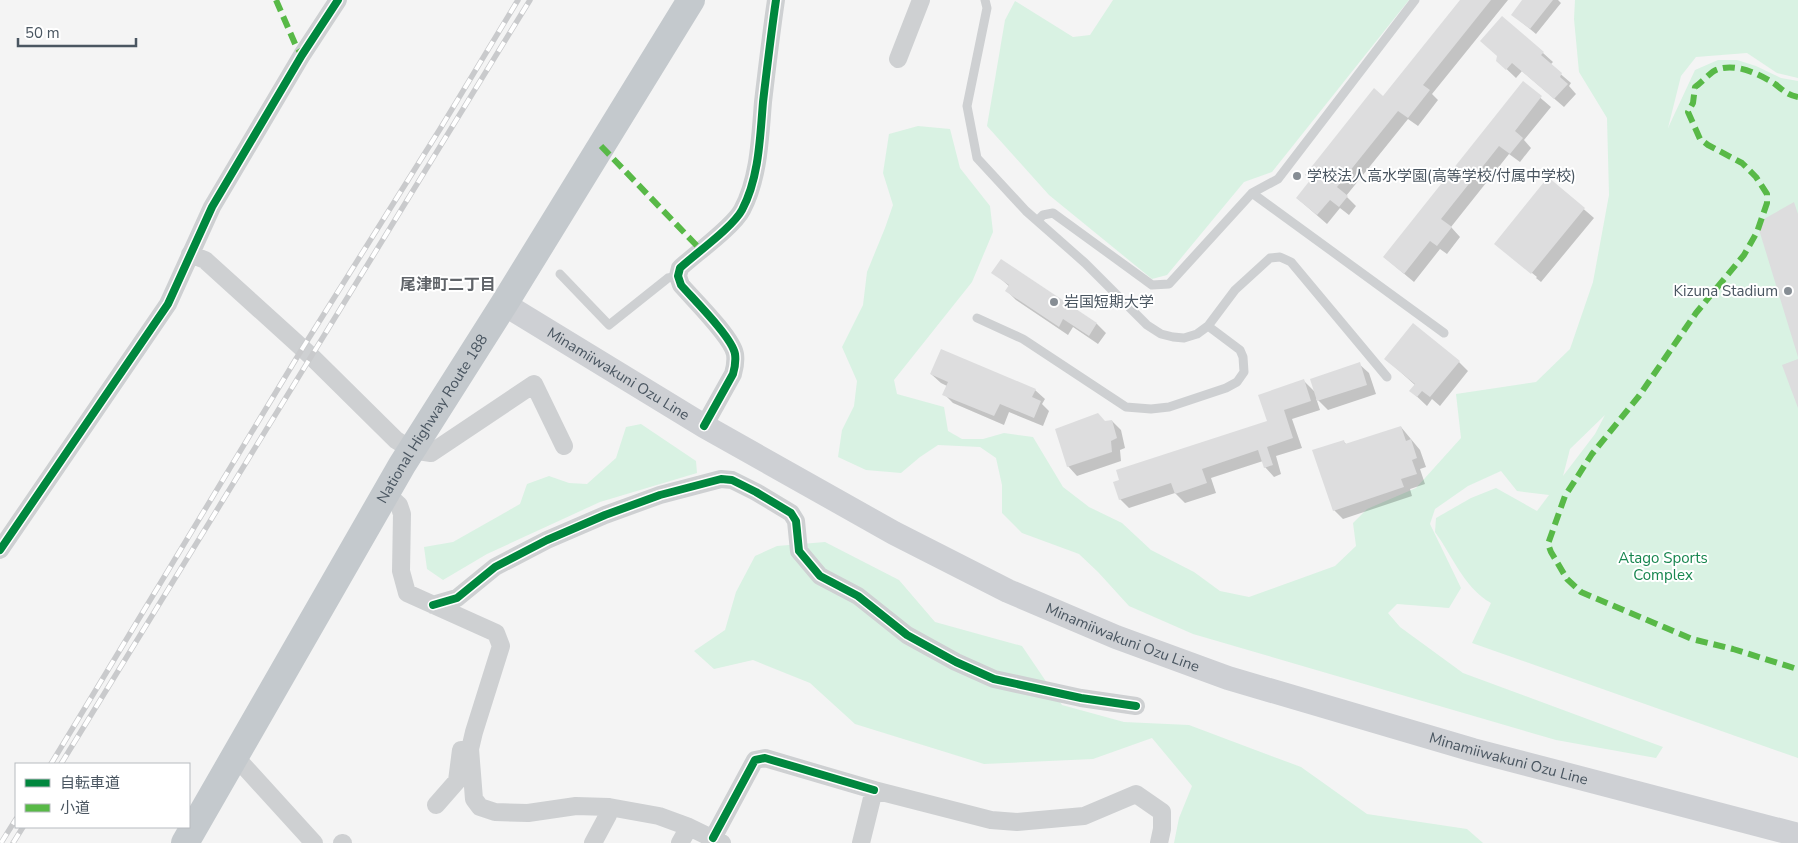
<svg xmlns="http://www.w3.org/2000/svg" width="1798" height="843" viewBox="0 0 1798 843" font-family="'Nunito Sans','Noto Sans JP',sans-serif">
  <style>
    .green { fill: #d9f2e3; fill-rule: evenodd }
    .shadow { fill: #0003 }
    .building { fill: #ddddde }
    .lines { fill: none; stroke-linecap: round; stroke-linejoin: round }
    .service { stroke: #ced0d2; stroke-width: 9 }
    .minor { stroke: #ced0d2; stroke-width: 18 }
    .secondary { stroke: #ced0d4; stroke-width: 24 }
    .trunk { stroke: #c4c9cd; stroke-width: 28 }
    .rail-casing { stroke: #c9cacc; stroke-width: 5.5 }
    .rail { stroke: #fff; stroke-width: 4; stroke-dasharray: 11; stroke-linecap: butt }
    .quiet { stroke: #58b947; stroke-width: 6; stroke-dasharray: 12 6; stroke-linecap: butt }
    .cycleway-casing { stroke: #fff; stroke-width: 11 }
    .cycleway { stroke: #00873e; stroke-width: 8 }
    .poi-dot { fill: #868d94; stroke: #fff; stroke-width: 2 }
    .labels { text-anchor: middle; stroke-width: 4; stroke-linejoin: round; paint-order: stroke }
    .poi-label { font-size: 15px; fill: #4a5661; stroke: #fff; text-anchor: start }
    .street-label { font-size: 15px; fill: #4a5661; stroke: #fff }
    .park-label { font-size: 15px; fill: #17864f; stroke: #fff }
    .neighbourhood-label { font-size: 16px; font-weight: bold; fill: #5f6368; stroke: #fff }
  </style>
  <rect width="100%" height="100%" fill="#f4f4f4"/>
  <!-- green -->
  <path class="green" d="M1113 0H1409L1272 172 1244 182 1167 275 1152 279 1049 195 987 126 1005 20 1015 1 1073 37 1090 35Z
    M1575 0H1798V78L1777 73 1747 53 1696 57 1681 76 1668 128 1695 70 1718 60H1737L1756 66 1781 78 1798 81V758L1472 643 1491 603C1464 588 1452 555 1435 532L1436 518 1471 498 1496 488 1537 511 1549 495 1517 491 1501 471 1468 486 1435 509 1430 524 1461 588 1449 608 1397 604 1388 613 1400 627 1463 673 1663 747 1656 758 1556 740 1193 634 1129 606 1098 572 1079 554 1022 533 1002 513V485L996 458 980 447 938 445 920 457 901 473 866 470 838 457 842 430 854 406 857 381 842 347 863 305 867 272 885 228 893 205 883 173 889 134 918 126 950 129 960 168 990 206 993 232 972 282 894 380 897 394 944 407 948 431 962 439H983L1004 433 1033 437 1063 487 1089 507 1122 523 1151 550 1194 572 1220 591 1249 597 1335 566 1356 546 1353 523 1367 509 1416 488 1461 438 1456 394 1536 382 1570 349 1593 282 1609 195 1607 118 1579 72 1574 19ZM1605 415 1595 434 1563 476 1570 449Z
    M641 424 696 461 697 473 600 502 487 554 443 580 427 569 424 547 453 542 520 504 527 484 549 476 569 483 587 484 616 458 626 427Z
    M825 542 899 580 935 622 1022 646 1062 705 1124 722 1189 725 1301 767 1367 814 1467 829 1483 843H1174L1179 818 1192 786 1152 738 1093 759 984 764 855 724 810 683 753 660 714 669 694 651 725 630 736 592 755 556 777 546Z"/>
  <!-- shadow -->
  <path class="shadow" d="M1462 0H1508L1432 94 1438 100 1418 126 1408 119 1346 196 1356 206 1349 215 1340 208 1327 224 1297 198 1312 180 1306 175 1384 97Z
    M1524 0H1558L1561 3 1536 34 1513 15Z
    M1502 18 1543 53 1553 62 1550 65 1571 83 1569 86 1576 94 1564 107 1522 71 1516 78 1497 60Z
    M1523 83 1551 107 1524 140 1531 148 1520 162 1509 154 1451 227 1460 237 1447 254 1440 249 1414 282 1384 257Z
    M1549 179 1594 218 1541 282 1536 278 1537 277 1496 244Z
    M993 272 1097 324 1106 333 1098 344 1073 327 1068 335 1016 300 1007 291 1010 287Z
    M1386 359 1459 362 1468 371 1440 406 1432 399 1427 406 1411 391 1415 385Z
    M1359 364 1369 373 1376 394 1328 410 1316 398 1320 410 1292 419 1302 448 1276 456 1281 474 1274 477 1265 467 1263 461 1211 478 1216 493 1185 503 1175 493 1129 508 1120 499 1268 422 1304 381 1316 393Z
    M931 374 1035 390 1045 399 1042 404 1049 411 1043 426 1009 412 1004 425 953 403 944 394 947 386 941 383Z
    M1112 421 1121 430 1125 448 1120 450 1121 461 1077 476 1068 466 1106 422Z
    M1401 427 1420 450 1426 467 1420 469 1425 484 1410 489 1412 496 1343 519 1334 510 1343 441 1347 445Z"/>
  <!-- building -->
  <path class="building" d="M1460 0H1491L1423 85 1430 90 1408 118 1398 111 1337 187 1348 196 1339 207 1330 200 1317 215 1296 198 1311 179 1305 175 1374 88 1383 96Z
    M1522 0H1553L1530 29 1511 15Z
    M1502 16 1544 52 1541 55 1562 73 1560 77 1568 84 1554 99 1512 63 1506 70 1496 61 1497 56 1480 41Z
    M1523 81 1542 96 1515 131 1523 138 1510 154 1499 146 1441 219 1452 227 1437 246 1430 241 1404 274 1383 257Z
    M1548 177 1585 208 1531 274 1494 244Z
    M1794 202 1798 214V357L1757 223Z
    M1001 259 1097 323 1089 336 1063 319 1059 327 1005 291 1009 285 991 273Z
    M1413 323 1460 361 1430 397 1422 391 1417 397 1409 391 1415 384 1384 359Z
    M941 349 1036 389 1032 397 1041 401 1034 418 1000 404 994 416 942 395 948 382 930 374Z
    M1798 359V408L1782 365Z
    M1360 362 1367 385 1317 401 1310 379Z
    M1304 379 1311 401 1284 410 1293 438 1267 447 1273 465 1264 468 1258 450 1202 469 1207 483 1175 494 1171 483 1119 500 1113 482 1119 480 1116 470 1267 421 1258 395Z
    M1098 413 1105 421 1112 420 1117 438 1111 441 1112 452 1067 467 1055 429Z
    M1401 426 1406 441 1411 439 1417 458 1412 460 1417 474 1401 479 1404 487 1333 511 1312 450 1344 440 1345 444Z"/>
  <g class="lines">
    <!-- service -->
    <path class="service" d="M985 0 987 8 967 106 977 158 1026 211 1085 263 1147 325 1161 334 1173 337 1184 338 1197 334 1208 326 1235 290 1270 258 1280 257 1291 262 1387 377
      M1415 0 1278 179 1252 193 1444 333
      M1038 220 1043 215 1053 213 1152 285 1169 284 1252 193
      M560 274 609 325 668 278 678 276
      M977 318 1023 339 1126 407 1151 409 1169 407 1226 388 1237 382 1244 372 1243 357 1240 350 1208 326"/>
    <!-- minor -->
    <path class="minor" d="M898 59 921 0
      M190 254 205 260 312 357 396 440 412 450 431 453 534 384 564 446
      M704 426 733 374C735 367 736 361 735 354 732 337 693 299 681 285L678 276 680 268C695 254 733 227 742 210 759 178 760 138 763 102 767 68 771 34 776 0
      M386 493 399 505 402 514 401 571 407 593 496 633 501 646 474 732 470 749 474 799 480 807 495 812 528 813 576 806 609 807 659 816 689 827 722 843
      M0 550 168 304 212 207 302 55 338 0
      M433 605 457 598 495 567 547 540 605 515 660 495 721 479 732 480 756 492 791 513 796 521 799 551 820 576 858 596 907 635 956 662 994 679 1081 698 1136 706
      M234 758 242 764 314 843
      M436 805 457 781 461 750
      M713 838 755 760 765 758 874 790
      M342 843H343
      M593 843 608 815 609 807
      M680 843 689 827
      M861 843 874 790 991 820 1017 822 1084 816 1136 794 1162 812V829L1159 843"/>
    <!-- secondary -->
    <path class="secondary" id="s1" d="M504 304 704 426 894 533 1008 591 1116 637 1228 678 1473 750 1798 835"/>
    <!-- trunk -->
    <path class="trunk" id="s2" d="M185 843 402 465 504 304 691 0"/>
    <!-- rail casing -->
    <g class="rail-casing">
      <path id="rail" d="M51 764 302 349 440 129 518 0
        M61 764 530 0
        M1 843 16 819
        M13 843 23 827"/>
    </g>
    <!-- rail -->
    <use href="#rail" class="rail"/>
    <!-- quiet -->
    <path class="quiet" d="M276 0 296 46 302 55
      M601 146 701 250
      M1794 668 1733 649 1692 639 1581 592 1567 579 1551 552 1548 544 1565 496 1592 454 1639 396 1696 313 1744 255 1757 232 1767 203V194L1756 177 1742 163 1708 145 1700 139 1688 112 1693 103 1695 87C1700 84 1712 71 1716 70 1735 62 1759 74 1775 84 1783 90 1787 95 1798 97"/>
    <!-- cycleway casing -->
    <g class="cycleway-casing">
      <path id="cycleway" d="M704 426 733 374C735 367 736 361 735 354 732 337 693 299 681 285L678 276 680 268C695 254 733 227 742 210 759 178 760 138 763 102 767 68 771 34 776 0
        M0 550 168 304 212 207 302 55 338 0
        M433 605 457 598 495 567 547 540 605 515 660 495 721 479 732 480 756 492 791 513 796 521 799 551 820 576 858 596 907 635 956 662 994 679 1081 698 1136 706
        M713 838 755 760 765 758 874 790"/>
    </g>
    <!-- cycleway -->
    <use href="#cycleway" class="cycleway"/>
  </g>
  <!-- markers -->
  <g class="poi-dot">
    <circle cx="1297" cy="176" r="5"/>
    <circle cx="1788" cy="291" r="5"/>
    <circle cx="1054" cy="302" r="5"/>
  </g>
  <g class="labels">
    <!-- poi labels -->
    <g class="poi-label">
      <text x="1307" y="181">学校法人高水学園(高等学校/付属中学校)</text>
      <text x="1778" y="296" text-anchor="end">Kizuna Stadium</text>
      <text x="1064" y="307">岩国短期大学</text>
    </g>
    <!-- street labels -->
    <g class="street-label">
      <text dy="5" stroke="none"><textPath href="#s1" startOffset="134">Minamiiwakuni Ozu Line</textPath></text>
      <text dy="5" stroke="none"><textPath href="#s2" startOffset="491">National Highway Route 188</textPath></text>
      <text dy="5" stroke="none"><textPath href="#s1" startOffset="704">Minamiiwakuni Ozu Line</textPath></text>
      <text dy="5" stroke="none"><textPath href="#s1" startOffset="1109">Minamiiwakuni Ozu Line</textPath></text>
    </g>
    <!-- park labels -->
    <g class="park-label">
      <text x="1663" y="563">Atago Sports<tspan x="1663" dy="17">Complex</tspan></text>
    </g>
    <!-- neighbourhood labels -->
    <g class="neighbourhood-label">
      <text x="448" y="290">尾津町二丁目</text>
    </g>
  </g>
  <!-- legend -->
  <rect x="15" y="763" width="175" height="65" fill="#ffffff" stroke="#b7bbc0"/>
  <rect x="25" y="779" width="25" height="8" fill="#00873e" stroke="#b7bbc0"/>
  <text x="60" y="788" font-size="15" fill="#4a5661">自転車道</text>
  <rect x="25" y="804" width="25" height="8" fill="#58b947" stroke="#b7bbc0"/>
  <text x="60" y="813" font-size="15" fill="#4a5661">小道</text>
  <!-- scale -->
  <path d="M18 38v8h118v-8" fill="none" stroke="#4a5661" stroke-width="2.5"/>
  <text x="25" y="38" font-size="15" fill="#4a5661" stroke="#ffffff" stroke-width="4" paint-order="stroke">50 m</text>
</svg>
